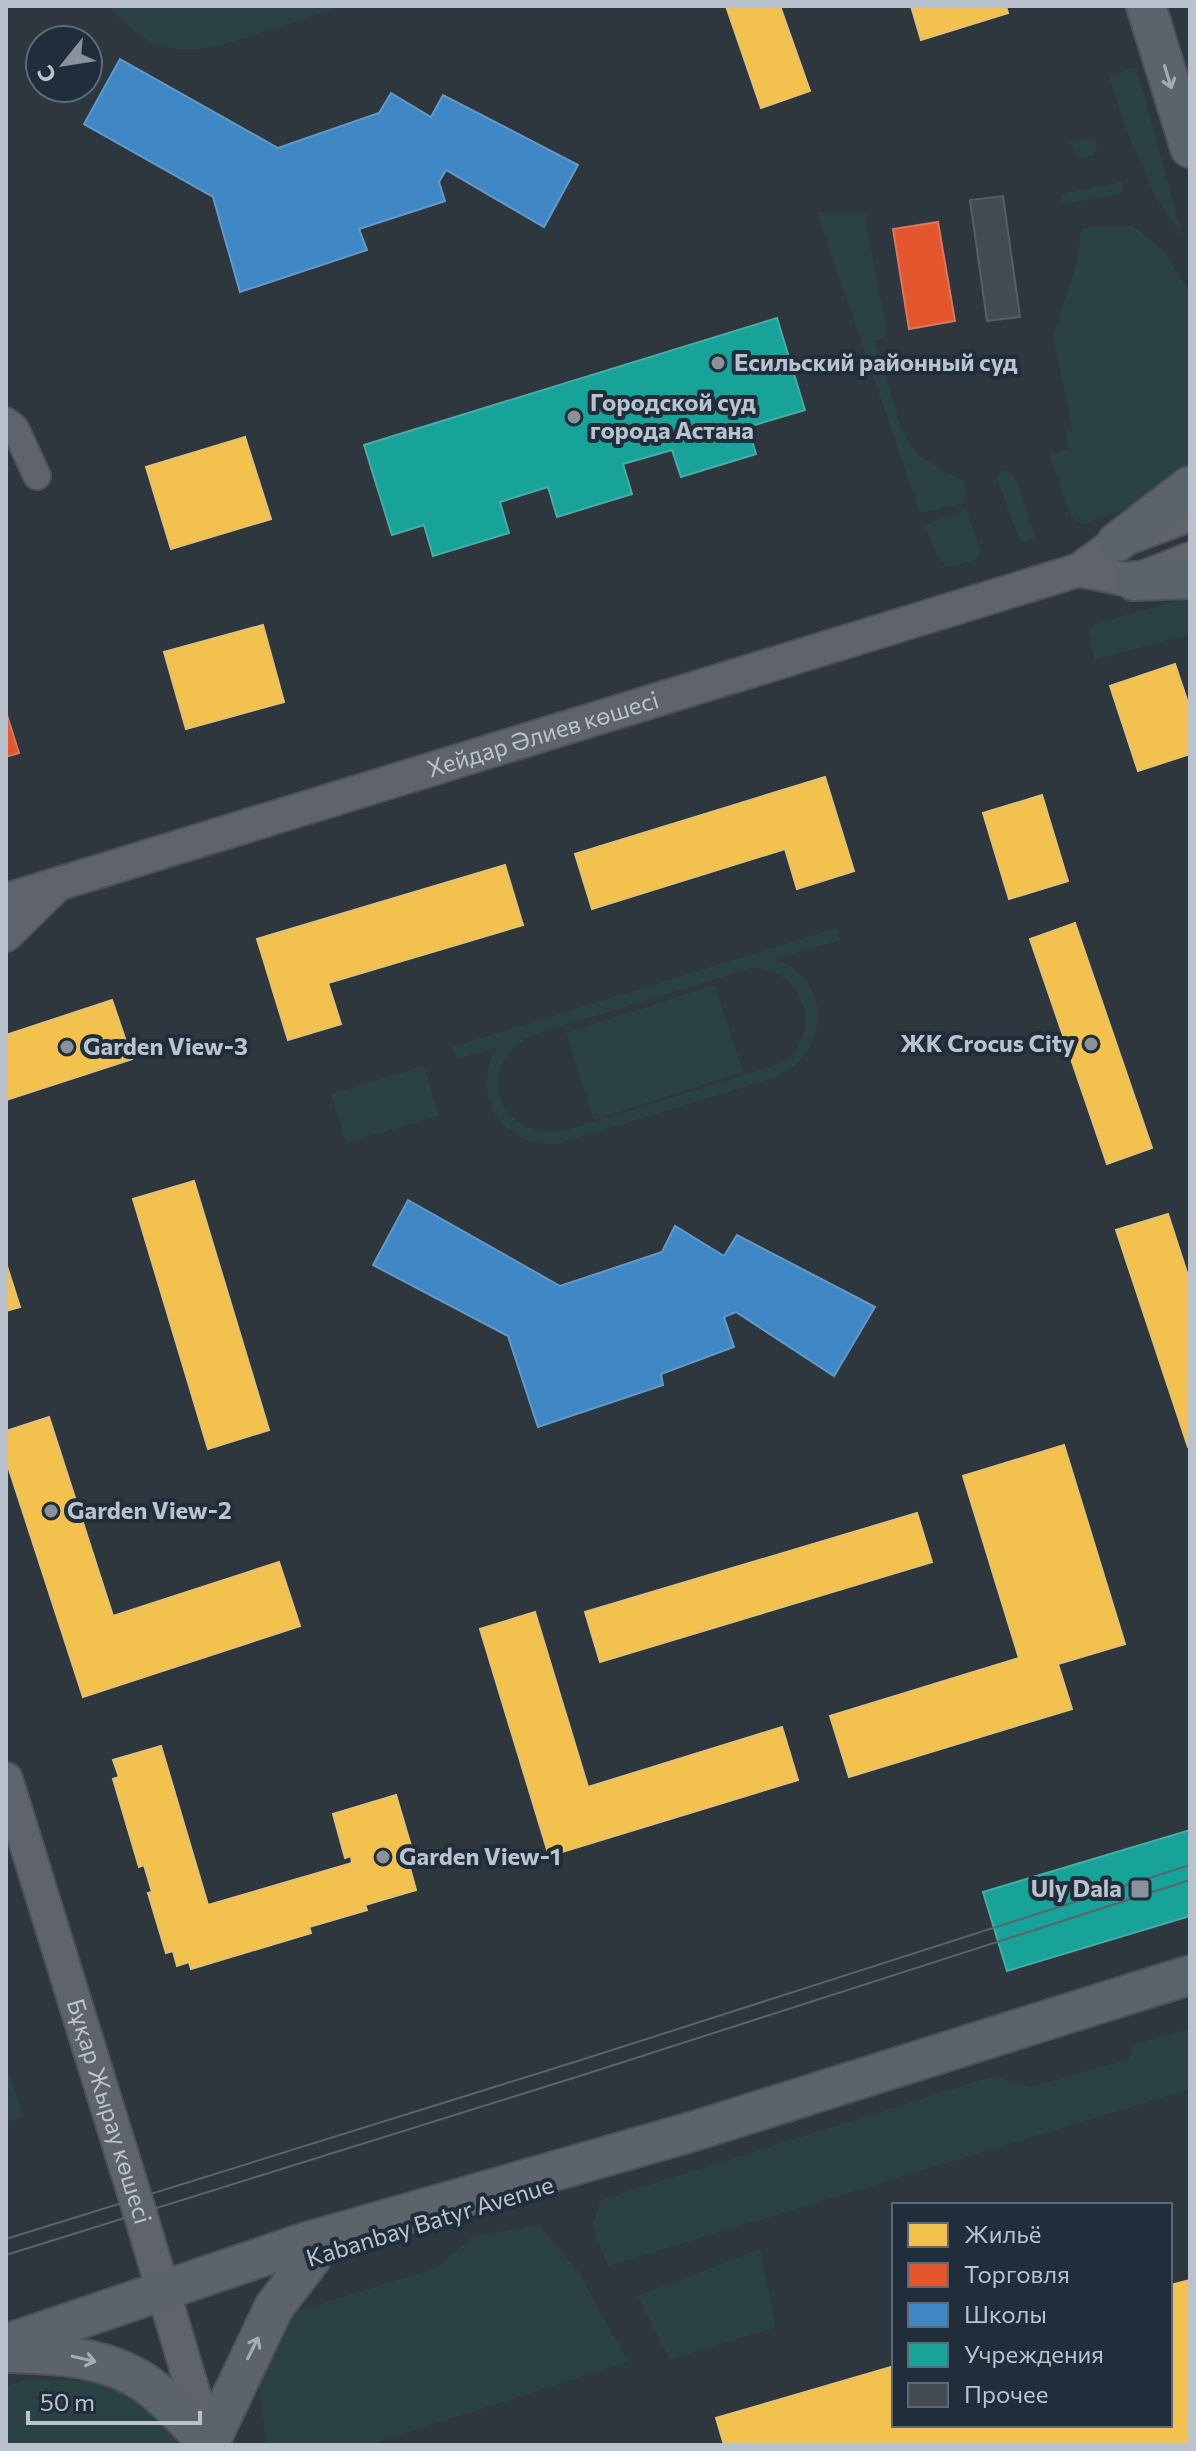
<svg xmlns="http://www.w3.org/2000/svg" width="1196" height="2451" viewBox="0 0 1196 2451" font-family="Commissioner,sans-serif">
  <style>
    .green { fill: #2b4244; fill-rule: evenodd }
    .homes { fill: #f2c14e; stroke: #e1c274; stroke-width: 2 }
    .shops { fill: #e4572e; stroke: #d7775e; stroke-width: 2 }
    .schools { fill: #3f88c5; stroke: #649ac7; stroke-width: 2 }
    .public { fill: #17a398; stroke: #48ada8; stroke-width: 2 }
    .building { fill: #434a51; stroke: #575e65; stroke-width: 2 }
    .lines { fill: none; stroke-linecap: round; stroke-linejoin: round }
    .minor-casing { stroke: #4d5258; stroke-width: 30 }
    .tertiary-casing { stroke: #4d5258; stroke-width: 36 }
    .secondary-casing { stroke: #4d5258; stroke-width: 42 }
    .minor { stroke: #5f646b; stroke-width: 26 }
    .tertiary { stroke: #5f646b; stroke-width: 32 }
    .secondary { stroke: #5d636a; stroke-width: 38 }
    .tram { stroke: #5d636a; stroke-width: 2 }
    .oneway { stroke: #a3abb4 }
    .poi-dot { fill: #89929b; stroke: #202d3a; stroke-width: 3 }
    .labels { text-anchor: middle; stroke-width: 8; stroke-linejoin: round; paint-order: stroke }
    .poi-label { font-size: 24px; font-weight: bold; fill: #bac3cd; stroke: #202d3a; text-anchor: start }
    .street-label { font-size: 24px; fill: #bac3cd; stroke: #202d3a }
  </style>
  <rect width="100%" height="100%" fill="#2e363e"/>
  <!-- green -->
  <path class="green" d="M110 6H344C316 15 289 24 261 33 201 52 154 66 110 6Z
    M1136 67 1183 237 1155 196 1124 124 1109 76Z
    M1095 139 1097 149 1094 155 1078 159 1069 141Z
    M1122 182 1123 191 1119 194 1063 204 1061 194Z
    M817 213H866L867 231 888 336 875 341 902 431 919 456 964 482 968 502 920 513Z
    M1097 226H1133L1164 251 1190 293V475L1155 499 1081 525 1071 516 1049 454 1069 450 1066 431 1073 432 1053 336 1076 265 1081 229Z
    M1008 470 1015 477 1036 539 1020 542 997 478 999 472Z
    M966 510 981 551 976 560 947 567 938 559 925 525Z
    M1190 597V634L1094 660 1088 632 1095 624Z
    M837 928 840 940 776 959C783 963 792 966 798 972 834 1004 817 1059 777 1077L557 1144C516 1147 478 1114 488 1070 489 1062 494 1054 497 1047L457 1059 452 1047ZM752 968C805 968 826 1037 779 1064L560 1132C495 1136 473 1066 532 1035Z
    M715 985 743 1072 594 1120 566 1033Z
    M424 1066 439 1116 346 1143 331 1094Z
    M1190 2029V2089L608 2266 592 2226 601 2200 994 2076 1031 2087 1129 2059 1135 2044Z
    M6 2062 23 2117 6 2122Z
    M539 2225 580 2274 628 2362 368 2445H267L257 2375 291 2313 436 2268 474 2236Z
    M760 2249 776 2327 670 2360 638 2296Z
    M27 2379 107 2382 133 2393 181 2445H6V2386Z"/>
  <!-- homes -->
  <path class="homes" d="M726 6H780L810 91 761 108Z
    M911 6H1006L1008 13 921 40Z
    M245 437 271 519 171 549 146 467Z
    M263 625 284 702 186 729 164 652Z
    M1175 664 1190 709V754L1138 771 1110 686Z
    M825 777 854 871 797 889 785 849 592 909 575 854Z
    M1042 795 1068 881 1009 899 983 813Z
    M505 865 523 925 328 983 341 1024 288 1040 257 939Z
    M1075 923 1152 1148 1107 1164 1030 939Z
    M112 1000 132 1059 6 1100V1035Z
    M194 1181 269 1430 208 1449 133 1199Z
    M1168 1214 1190 1282V1447H1188L1116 1230Z
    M6 1263 20 1307 6 1311Z
    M49 1417 113 1616 279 1562 300 1626 83 1697 6 1460V1431Z
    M1064 1445 1125 1644 1058 1664 1072 1709 849 1777 830 1716 1019 1658 963 1476Z
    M917 1513 932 1562 600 1662 585 1612Z
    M535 1612 588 1787 782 1727 798 1780 549 1856 480 1629Z
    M161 1746 208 1905 352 1863 351 1856 345 1858 333 1814 396 1795 417 1866 410 1868 416 1890 365 1905 367 1910 309 1927 311 1933 191 1969 189 1962 177 1966 173 1951 166 1953 148 1893 152 1892 144 1865 139 1867 113 1779 119 1777 113 1760Z
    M1190 2280V2445H724L716 2418 894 2366V2425H1170V2285Z"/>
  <!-- shops -->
  <path class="shops" d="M938 222 955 321 909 329 893 229Z
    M6 712 19 753 6 757Z"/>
  <!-- schools -->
  <path class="schools" d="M120 59 278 148 379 113 391 93 431 117 443 95 578 165 544 227 446 170 439 182 445 201 359 229 367 250 240 292 213 197 84 124Z
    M408 1200 560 1286 662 1252 675 1226 724 1256 737 1235 875 1307 834 1376 736 1312 724 1317 734 1347 661 1374 663 1385 538 1427 508 1336 373 1265Z"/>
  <!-- public -->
  <path class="public" d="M777 318 805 410 748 427 756 454 681 477 672 450 623 464 632 494 557 517 548 487 500 502 509 533 433 556 424 525 392 535 364 445Z
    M1190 1830V1916L1007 1971 983 1892Z"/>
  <!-- building -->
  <path class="building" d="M1003 196 1020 317 987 321 970 200Z"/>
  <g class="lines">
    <!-- minor casing -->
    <g class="minor-casing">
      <path id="minor" d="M6 421 15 428 37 476"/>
    </g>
    <!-- tertiary casing -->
    <g class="tertiary-casing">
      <g id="tertiary">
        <path d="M1079 570 1134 581 1190 559"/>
        <path id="s1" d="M6 900 1079 570 1117 542 1190 515"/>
        <path d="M6 935 55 887"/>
        <path id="s2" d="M6 1779 140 2213 209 2445"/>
      </g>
    </g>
    <!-- secondary casing -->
    <g class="secondary-casing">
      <path id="secondary" d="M1146 6 1190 148
        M1117 542 1190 486
        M1134 581 1190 579
        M6 2344 303 2243 691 2132 1190 1975
        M6 2353C55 2355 103 2355 145 2383 168 2399 189 2424 209 2444L274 2307 311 2259"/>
    </g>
    <!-- minor -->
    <use href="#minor" class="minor"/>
    <!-- tertiary -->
    <use href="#tertiary" class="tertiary"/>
    <!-- secondary -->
    <use href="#secondary" class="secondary"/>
    <!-- tram -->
    <path class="tram" d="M6 2239 581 2060 1190 1865
      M6 2255 586 2074 1190 1880"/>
  </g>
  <!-- one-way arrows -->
  <defs><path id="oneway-shaft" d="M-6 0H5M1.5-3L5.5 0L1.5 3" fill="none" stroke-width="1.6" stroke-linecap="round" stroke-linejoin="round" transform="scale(2)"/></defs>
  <g class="oneway">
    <use href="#oneway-shaft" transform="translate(1168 77) rotate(73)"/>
    <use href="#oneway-shaft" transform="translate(253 2348) rotate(-63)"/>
    <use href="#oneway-shaft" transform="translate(84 2359) rotate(13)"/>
  </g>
  <!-- markers -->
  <g class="poi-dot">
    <circle cx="718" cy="363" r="8"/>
    <circle cx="574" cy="417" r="8"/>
    <circle cx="1091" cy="1044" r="8"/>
    <circle cx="67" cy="1047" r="8"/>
    <circle cx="51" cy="1511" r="8"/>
    <circle cx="383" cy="1857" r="8"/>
    <rect x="1130" y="1879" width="20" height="20" rx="4"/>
  </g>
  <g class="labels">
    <!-- poi labels -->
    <g class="poi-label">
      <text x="734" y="371">Есильский районный суд</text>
      <text x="590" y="411">Городской суд<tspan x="590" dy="28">города Астана</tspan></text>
      <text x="1075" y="1052" text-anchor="end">ЖК Crocus City</text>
      <text x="83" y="1055">Garden View-3</text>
      <text x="67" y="1519">Garden View-2</text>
      <text x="399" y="1865">Garden View-1</text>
      <text x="1122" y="1897" text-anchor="end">Uly Dala</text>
    </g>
    <!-- street labels -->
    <g class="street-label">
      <text dy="8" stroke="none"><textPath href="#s1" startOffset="562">Хейдар Әлиев көшесі</textPath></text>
      <text dy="8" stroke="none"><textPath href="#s2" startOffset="348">Бұқар Жырау көшесі</textPath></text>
      <text transform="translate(430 2222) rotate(-17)" y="8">Kabanbay Batyr Avenue</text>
    </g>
  </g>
  <!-- border -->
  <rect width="1196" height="2451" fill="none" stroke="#bac3cd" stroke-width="16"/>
  <!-- legend -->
  <rect x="892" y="2203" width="280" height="224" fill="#202d3a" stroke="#5e6975" stroke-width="2"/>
  <rect x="908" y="2223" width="40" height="24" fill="#f2c14e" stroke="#5e6975" stroke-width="2"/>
  <text x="964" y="2243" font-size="24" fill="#bac3cd">Жильё</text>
  <rect x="908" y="2263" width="40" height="24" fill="#e4572e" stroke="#5e6975" stroke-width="2"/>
  <text x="964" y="2283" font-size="24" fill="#bac3cd">Торговля</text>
  <rect x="908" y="2303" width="40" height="24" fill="#3f88c5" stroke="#5e6975" stroke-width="2"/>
  <text x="964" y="2323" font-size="24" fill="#bac3cd">Школы</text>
  <rect x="908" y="2343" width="40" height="24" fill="#17a398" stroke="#5e6975" stroke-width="2"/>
  <text x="964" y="2363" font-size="24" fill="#bac3cd">Учреждения</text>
  <rect x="908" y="2383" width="40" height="24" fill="#434a51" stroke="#5e6975" stroke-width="2"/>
  <text x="964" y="2403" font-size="24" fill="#bac3cd">Прочее</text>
  <!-- north arrow -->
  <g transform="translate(64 64) rotate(240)"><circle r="38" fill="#202d3a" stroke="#5e6975" stroke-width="2"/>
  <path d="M0-6L14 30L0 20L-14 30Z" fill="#89929b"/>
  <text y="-12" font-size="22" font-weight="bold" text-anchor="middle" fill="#bac3cd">С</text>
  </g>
  <!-- scale -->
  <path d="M28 2411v12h172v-12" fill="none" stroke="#bac3cd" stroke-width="4"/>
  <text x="40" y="2411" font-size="24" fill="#bac3cd" stroke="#202d3a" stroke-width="6" paint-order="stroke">50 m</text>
</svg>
